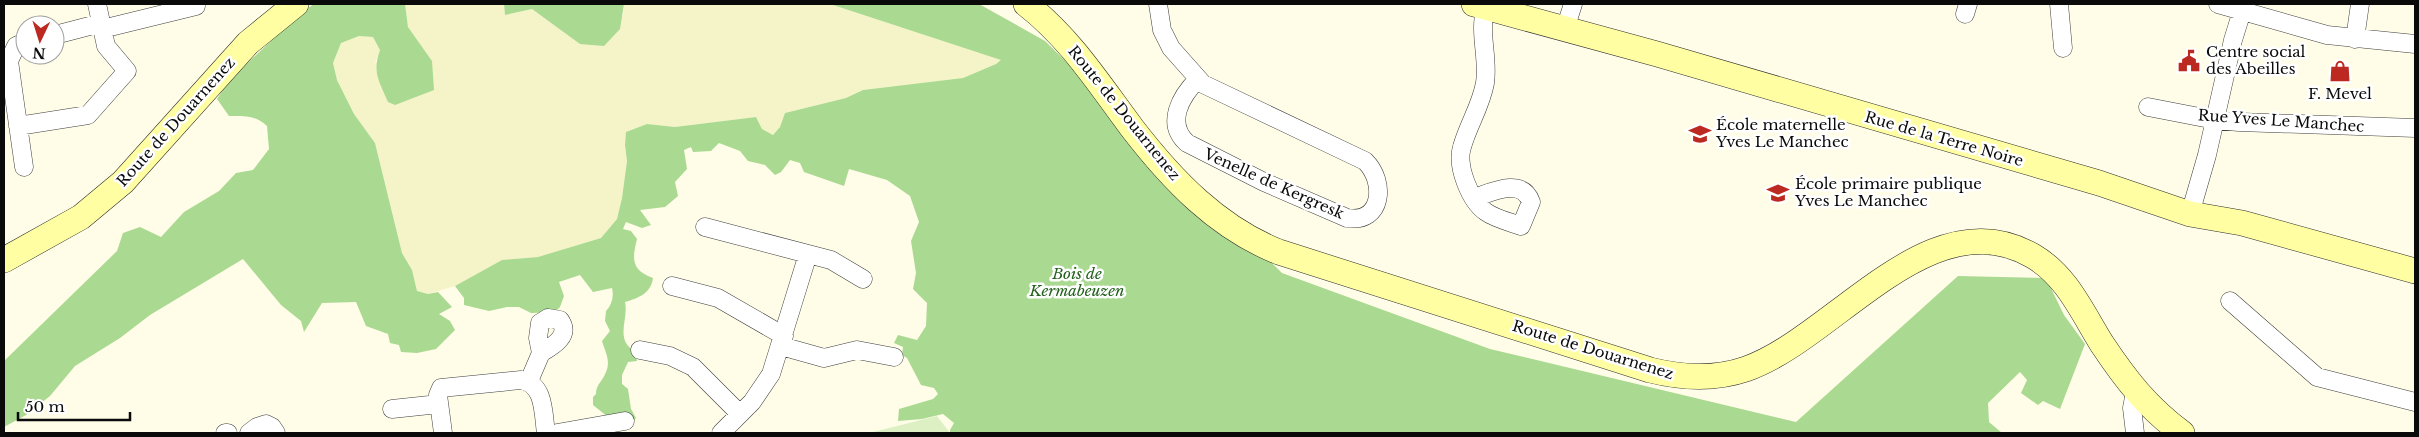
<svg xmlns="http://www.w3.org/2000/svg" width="2419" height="437" viewBox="0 0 2419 437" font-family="'Libre Baskerville',serif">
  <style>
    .farmland { fill: #f4f4c8 }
    .forest { fill: #aad991 }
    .pitch { fill: #dcf0c3 }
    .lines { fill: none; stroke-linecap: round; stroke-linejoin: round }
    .street-casing { stroke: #3d3d3d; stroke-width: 19 }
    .secondary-casing { stroke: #2c2c2c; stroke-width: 26 }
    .street { stroke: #fff; stroke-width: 18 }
    .secondary { stroke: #fffea2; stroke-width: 25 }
    .labels { text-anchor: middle; stroke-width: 5; stroke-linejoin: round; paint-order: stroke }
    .poi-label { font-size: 15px; fill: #0a0a0a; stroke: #fff; text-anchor: start }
    .street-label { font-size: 15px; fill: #0a0a0a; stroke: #fff }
    .park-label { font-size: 15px; font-style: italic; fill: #22611b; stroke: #fff }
  </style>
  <rect width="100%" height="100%" fill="#fffde7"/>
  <!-- farmland -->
  <path class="farmland" d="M405 4H504L505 15 532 9 556 26 623 16 624 4H830L1002 60 996 64 963 78 863 90 846 98 785 113 780 127 773 135 762 129 756 117 675 127 647 124 626 132 625 145 627 161 622 198 617 219 601 238 538 257 502 260 455 286 428 294 417 291 412 270 402 253 375 143 354 114 337 80 333 63 341 43 359 36 374 37 380 50 375 63 432 61 408 27Z"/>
  <!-- forest -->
  <path class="forest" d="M314 4H405L408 27 432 61 434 90 395 105 388 102C379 81 372 72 380 50L373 37 359 36 341 43 333 63 337 80 354 114 375 143 402 253 412 270 417 291 428 294 438 292 452 307 439 314 450 321 455 330 436 349 417 353 401 352 399 345 390 343 388 334 366 326 356 302 322 303 304 332 301 321 281 305 243 259 150 315 120 338 75 366 50 396 26 415 4 427V361L117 251 123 233 140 227 161 237 184 212 219 191 236 173 253 170 269 149 267 126C255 115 244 116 229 116L217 99C232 76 251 60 270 42 284 28 298 14 314 4Z
    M504 4H624L620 29 604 46 580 44 532 9 505 15Z
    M830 4H979L1045 41 1282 273 1490 349 1796 422 1958 276 2046 278 2064 315 2085 344 2060 409 2043 401 2038 405 2021 393 2027 380 2020 372 1988 403 1989 422 2002 433H950V430L954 423 943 414 922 419 898 421 899 409 933 399 938 394 934 388 921 385 907 358 902 355 903 347 894 343 898 335 917 340 926 326 927 303 913 289 916 273 911 241 919 222 910 196 887 180 849 169 844 186 804 172 800 163 790 160 781 172 775 175 765 165 748 161 740 151 719 143 711 151 693 152 691 147 684 150 687 169 675 182 678 196 665 207 640 210 651 225 642 228 626 222 623 229 631 231 637 239C632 259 631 270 653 278 651 293 639 298 625 302 629 319 614 340 635 351L637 361 628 362 622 375V384L628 389 631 409 636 418 632 423 608 417 593 405V397L596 394C596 384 603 381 606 372 611 361 605 351 602 341L610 331 605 321 606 311C612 304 614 297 612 288L593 292 580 275 559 282 564 296 560 307 555 312 531 313 519 307H507L489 311 464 305V298L455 286 502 260 538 257 601 238 617 219 622 198 627 161 625 145 626 132 647 124 675 127 756 117 762 129 773 135 780 127 785 113 846 98 863 90 963 78 996 64 1001 60Z"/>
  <!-- pitch -->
  <path class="pitch" d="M937 416 950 433H869Z"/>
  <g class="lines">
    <!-- street casing -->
    <g class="street-casing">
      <path id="street" d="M1158 4 1162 30 1171 48 1203 84 1365 161C1386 181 1383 224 1347 218L1264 182 1187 143C1165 123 1181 96 1198 79
        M2059 4 2063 48
        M2218 4 2327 35 2415 44
        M1965 14 1968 4
        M102 29 196 6
        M1565 29 1573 4
        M55 35 101 23
        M2355 39 2360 4
        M2148 107 2215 120 2239 122 2415 128
        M18 126 88 115 127 71 106 46 97 4
        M24 167 9 61 16 46 25 42
        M1474 198C1492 192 1522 177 1531 202L1521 226C1510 222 1496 219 1486 212 1470 201 1456 166 1462 147 1468 125 1481 106 1485 83 1489 58 1478 32 1486 7
        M2190 214 2207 155 2233 40 2242 11
        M705 227 808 254 771 374 752 402 721 433
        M808 254 831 260 863 279
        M672 286 718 298 784 336
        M2230 301 2317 377 2415 402
        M781 346 824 358 857 350 894 357
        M640 350 670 356 693 367 740 414
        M529 381 541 353 538 338 540 323 548 318 560 320C571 336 553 346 541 353
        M392 409 439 404
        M225 433H228
        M249 433 257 427 266 424 272 427 276 433
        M443 433 438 395 441 388 521 380C545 384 543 413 546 433
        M557 433 625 421
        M2135 433 2132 408 2135 392"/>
    </g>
    <!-- secondary casing -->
    <g class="secondary-casing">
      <path id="secondary" d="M1026 4C1070 38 1099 84 1132 128 1172 180 1218 228 1279 252L1650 370C1682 378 1714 380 1746 369 1835 338 1930 196 2033 256 2067 276 2082 312 2102 344 2126 380 2147 407 2182 433
        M1474 4 1657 54 2099 183 2190 214 2242 223 2415 271
        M4 260 81 217 123 182 248 43 296 4"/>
    </g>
    <!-- street -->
    <use href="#street" class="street"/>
    <!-- secondary -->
    <use href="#secondary" class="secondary"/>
  </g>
  <!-- icons -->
  <defs>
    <g id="civic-bare" transform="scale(1.725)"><path d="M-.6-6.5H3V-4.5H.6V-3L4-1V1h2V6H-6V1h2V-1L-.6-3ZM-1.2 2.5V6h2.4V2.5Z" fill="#bb2921" stroke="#fff" stroke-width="2.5" paint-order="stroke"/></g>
    <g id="shop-bare" transform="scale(1.725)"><path d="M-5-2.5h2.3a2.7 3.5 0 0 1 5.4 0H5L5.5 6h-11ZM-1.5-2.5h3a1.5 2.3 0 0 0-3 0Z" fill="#bb2921" stroke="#fff" stroke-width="2.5" paint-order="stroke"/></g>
    <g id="school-bare" transform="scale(1.725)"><path d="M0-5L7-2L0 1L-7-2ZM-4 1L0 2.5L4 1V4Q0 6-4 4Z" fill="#bb2921" stroke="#fff" stroke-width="2.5" paint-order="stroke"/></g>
  </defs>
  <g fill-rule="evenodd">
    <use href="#civic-bare" x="2189" y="61"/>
    <use href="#shop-bare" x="2340" y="71"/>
    <use href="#school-bare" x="1700" y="134"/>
    <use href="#school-bare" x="1778" y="193"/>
  </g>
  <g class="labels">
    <!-- poi labels -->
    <g class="poi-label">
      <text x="2206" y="57">Centre social<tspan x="2206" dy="17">des Abeilles</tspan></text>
      <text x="2340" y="99" text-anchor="middle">F. Mevel</text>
      <text x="1716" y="130">École maternelle<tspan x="1716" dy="17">Yves Le Manchec</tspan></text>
      <text x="1795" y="189">École primaire publique<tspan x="1795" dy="17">Yves Le Manchec</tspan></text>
    </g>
    <!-- street labels -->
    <g class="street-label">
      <text transform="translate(1124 113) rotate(51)" y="5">Route de Douarnenez</text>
      <text transform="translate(2281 121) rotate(4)" y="5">Rue Yves Le Manchec</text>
      <text transform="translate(176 122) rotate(-48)" y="5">Route de Douarnenez</text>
      <text transform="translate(1944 139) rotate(16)" y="5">Rue de la Terre Noire</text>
      <text transform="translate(1274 184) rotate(24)" y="5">Venelle de Kergresk</text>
      <text transform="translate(1593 350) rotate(17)" y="5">Route de Douarnenez</text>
    </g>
    <!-- park labels -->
    <g class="park-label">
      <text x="1077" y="279">Bois de<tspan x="1077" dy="17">Kermabeuzen</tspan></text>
    </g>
  </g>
  <!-- border -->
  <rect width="2419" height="437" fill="none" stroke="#0a0a0a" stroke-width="10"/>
  <!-- north arrow -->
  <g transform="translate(40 40) rotate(184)"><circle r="24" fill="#ffffff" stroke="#9d9d9d"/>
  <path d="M0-4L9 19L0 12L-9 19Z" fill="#bb2921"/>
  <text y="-8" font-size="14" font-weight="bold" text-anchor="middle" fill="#0a0a0a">N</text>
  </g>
  <!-- scale -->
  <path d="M18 412v8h112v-8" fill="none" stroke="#0a0a0a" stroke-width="2.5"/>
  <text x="25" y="412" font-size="15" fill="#0a0a0a" stroke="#ffffff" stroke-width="4" paint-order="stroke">50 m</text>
</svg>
